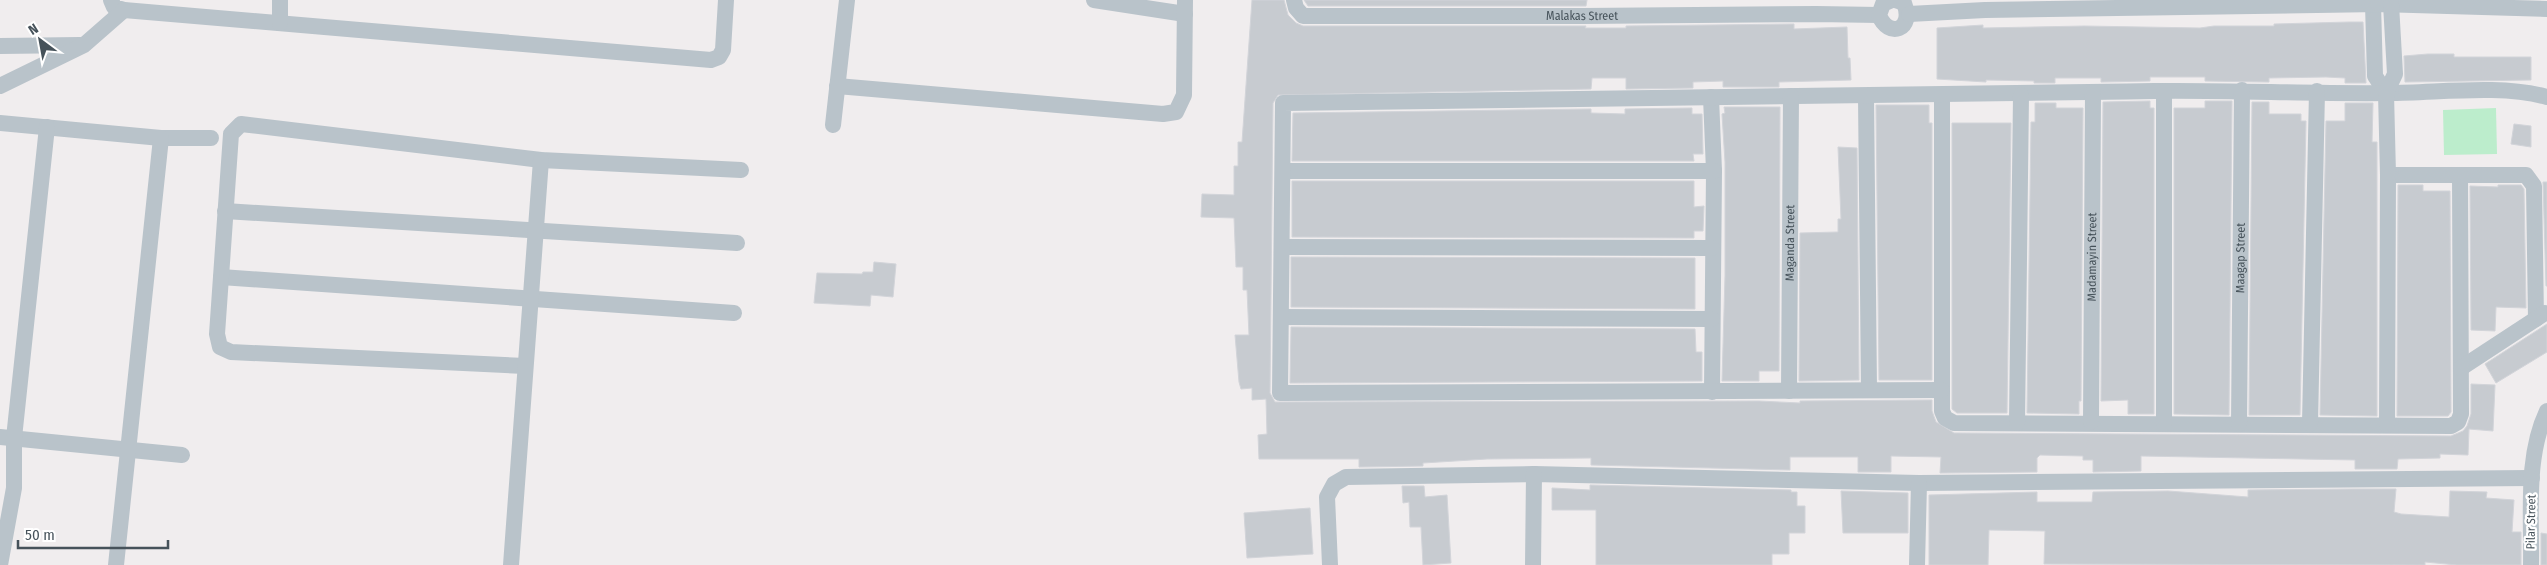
<svg xmlns="http://www.w3.org/2000/svg" width="2547" height="565" viewBox="0 0 2547 565" font-family="'Fira Sans Condensed',sans-serif">
  <style>
    .green { fill: #bcedcc }
    .building { fill: #c7cbd0; stroke: #d2d4d9 }
    .lines { fill: none; stroke-linecap: round; stroke-linejoin: round }
    .street { stroke: #b9c3ca; stroke-width: 16 }
    .labels { text-anchor: middle; stroke-width: 4.5; stroke-linejoin: round; paint-order: stroke }
    .street-label { font-size: 12px; fill: #46525a; stroke: #fff }
  </style>
  <rect width="100%" height="100%" fill="#f0edee"/>
  <!-- green -->
  <path class="green" d="M2496 108 2497 154 2444 155 2443 110Z"/>
  <!-- building -->
  <path class="building" d="M1252 0H1284L1288 15 1296 23 1303 26H1586L1585 28H1626V26L1794 24V29L1847 27 1848 58H1850L1851 80 1779 82V87H1723V81L1693 82V88L1626 89V78H1592L1591 89 1278 95 1273 103 1270 393 1275 402 1759 401 1800 403V401L1932 400V411L1936 422 1954 433 2451 436 2463 431 2467 426 2471 414V384L2495 385 2493 431 2469 429 2468 455 2440 454V458L2398 459 2397 469H2355V460L2141 456V471L2093 472V460H2083V456L2040 455 2037 458V472L1940 473 1941 457 1891 456V472H1858V457H1790V470L1591 465V458L1487 459 1423 463V466L1359 467V459H1259L1258 435 1267 434 1266 399 1252 400V388L1241 389 1239 382 1235 335H1249L1247 290H1243V267H1236L1234 218 1201 217 1202 194 1234 195V166H1238V142H1242Z
    M1304 0H1587L1586 6H1308Z
    M2349 22H2363L2366 83H2345V78L2326 77 2269 78V82L2205 81V77H2150V81L2101 82V78H2055V83H2034V81L1986 80V82L1937 79V28L1983 25V28L2084 26 2200 28 2214 26H2274V24Z
    M2428 54H2454V57H2531V80L2405 82 2404 56Z
    M2150 101V108H2154V414H2128V400L2101 401 2103 102Z
    M2205 101H2232L2229 415 2174 414V108H2205Z
    M2252 102H2269V114H2301V121H2306L2300 415H2249Z
    M2035 103H2056V108H2083L2081 401H2079V414L2027 413 2031 122H2035Z
    M2345 103H2373L2372 142H2377V416L2320 415 2326 121H2345Z
    M1876 105H1929V123H1932V380H1879Z
    M1724 107H1780L1779 371H1759V381H1722L1725 276V162L1722 114 1725 113Z
    M1692 108V114H1702L1703 154H1693L1694 161H1292L1293 113 1591 109V113L1625 114V109Z
    M1952 123H2011L2007 413H1957L1952 409Z
    M2514 124 2531 126V147L2511 144Z
    M1838 147 1857 148 1859 380 1799 381 1800 233 1838 232V219H1841Z
    M1292 181H1694V207L1704 206 1703 231H1694V238L1292 237Z
    M2543 182H2547V286H2546Z
    M2398 185H2423V191H2450L2451 412 2448 416H2397Z
    M2498 185H2521L2524 189 2526 308 2496 307 2495 331 2471 330 2470 186 2498 187Z
    M1291 257 1695 258V309L1291 307Z
    M874 262 896 264 893 297 871 295 870 306 814 303 817 273 862 274 863 272H873Z
    M2547 324V352L2496 383 2485 364Z
    M1291 327 1695 329 1696 352H1702V381L1290 383Z
    M1590 485 1791 490V492H1797V506H1805V533H1789V554H1772V565H1596V510H1552V488L1590 490Z
    M1402 486H1424L1425 497 1447 495 1451 563 1423 565 1421 527H1410L1409 502 1403 503Z
    M2354 489H2396L2394 512 2401 514 2449 517 2450 491 2487 492 2486 498 2514 500 2512 532H2521V565H2457L2425 562V565L2044 564 2045 531 1989 530 1988 565H1929V495L2037 492V502H2092L2093 492 2168 491 2248 497V490Z
    M1841 491 1908 493V533H1843Z
    M1310 508 1313 554 1247 558 1244 513Z
    M2541 533 2547 534V565H2541Z"/>
  <g class="lines">
    <!-- street -->
    <g class="street">
      <path d="M111 0 114 7 124 10 711 60 719 57 723 50 726 0"/>
      <path d="M280 0V23"/>
      <path d="M1094 0 1185 14"/>
      <path id="s1" d="M1294 0 1296 8 1303 16H1583L1816 14 1879 15"/>
      <path d="M1892 0 1883 4 1879 15C1888 39 1915 30 1904 3L1895 0"/>
      <path d="M2373 4 2375 76 2386 93"/>
      <path d="M1909 14 1985 10 2379 4 2547 9"/>
      <path d="M0 46 80 45"/>
      <path d="M0 86 84 45 124 10"/>
      <path d="M837 86 1163 114 1176 112 1184 95 1185 0"/>
      <path d="M1942 96V411L1945 418 1954 423 2451 426 2458 422 2461 414 2460 176"/>
      <path d="M1711 97 1714 171 1712 392"/>
      <path d="M1866 97 1869 390"/>
      <path d="M0 123 161 138H211"/>
      <path d="M833 125 847 0"/>
      <path d="M1283 171H1714"/>
      <path d="M2388 175H2526L2534 186 2536 319"/>
      <path d="M225 211 737 243"/>
      <path d="M1282 247 1712 248"/>
      <path d="M221 277 734 313"/>
      <path d="M1281 317 1712 319"/>
      <path d="M525 366 231 352 220 347 217 334 231 134 241 124 541 160 741 170"/>
      <path d="M2461 368 2545 313"/>
      <path d="M1942 390 1280 393 1283 103C1574 99 1864 96 2154 91 2232 90 2310 94 2389 93 2439 93 2499 84 2547 97"/>
      <path id="s2" d="M1789 391 1791 96"/>
      <path id="s3" d="M2091 422 2093 92"/>
      <path d="M2017 423 2021 95"/>
      <path d="M2164 424V91"/>
      <path id="s4" d="M2239 424 2242 90"/>
      <path d="M2310 424 2317 91"/>
      <path d="M2387 425 2388 175 2386 93 2395 74 2391 4"/>
      <path d="M0 437 182 455"/>
      <path d="M0 565 14 488V438L47 127"/>
      <path d="M116 565 161 138"/>
      <path d="M511 565 541 160"/>
      <path d="M1330 565 1327 497 1334 484 1346 477 1534 474 1919 483 2532 478"/>
      <path d="M1533 565 1534 474"/>
      <path d="M1917 565 1919 483"/>
      <path d="M2531 565C2532 515 2525 457 2547 411"/>
    </g>
  </g>
  <g class="labels">
    <!-- street labels -->
    <g class="street-label">
      <text dy="4" stroke="none"><textPath href="#s1" startOffset="298">Malakas Street</textPath></text>
      <text dy="4" stroke="none"><textPath href="#s2" startOffset="148">Maganda Street</textPath></text>
      <text dy="4" stroke="none"><textPath href="#s3" startOffset="165">Madamayin Street</textPath></text>
      <text dy="4" stroke="none"><textPath href="#s4" startOffset="166">Maagap Street</textPath></text>
      <text transform="translate(2531 522) rotate(-89)" y="4">Pilar Street</text>
    </g>
  </g>
  <!-- north arrow -->
  <g transform="translate(40 40) rotate(328)" stroke="#ffffff" stroke-width="4" paint-order="stroke">
  <path d="M0-4L9 19L0 12L-9 19Z" fill="#46525a"/>
  <text y="-8" font-size="14" font-weight="bold" text-anchor="middle" fill="#46525a">N</text>
  </g>
  <!-- scale -->
  <path d="M18 540v8h150v-8" fill="none" stroke="#46525a" stroke-width="2.5"/>
  <text x="25" y="540" font-size="15" fill="#46525a" stroke="#ffffff" stroke-width="4" paint-order="stroke">50 m</text>
</svg>
